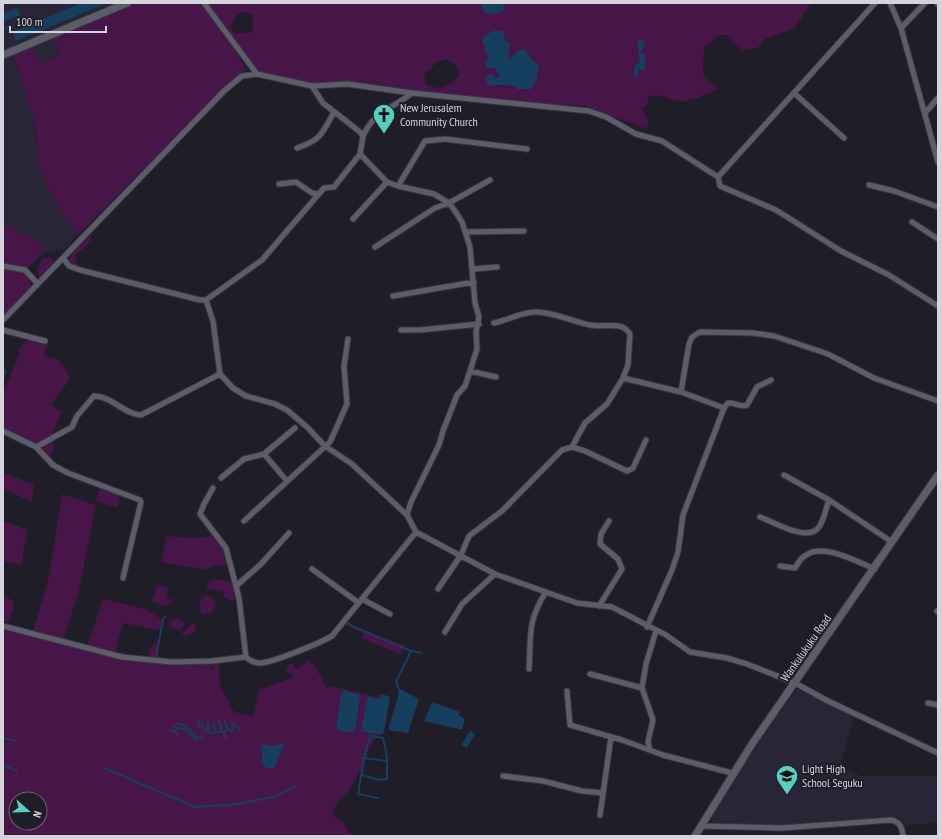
<svg xmlns="http://www.w3.org/2000/svg" width="941" height="839" viewBox="0 0 941 839" font-family="'PT Sans Narrow',sans-serif">
  <style>
    .built { fill: #272536 }
    .green { fill: #471547; fill-rule: evenodd }
    .water { fill: #163e5f }
    .lines { fill: none; stroke-linecap: round; stroke-linejoin: round }
    .stream { stroke: #163e5f; stroke-width: 2 }
    .street-casing { stroke: #393842; stroke-width: 7 }
    .secondary-casing { stroke: #393842; stroke-width: 9 }
    .street { stroke: #5d5d6a; stroke-width: 5 }
    .secondary { stroke: #5d5d6a; stroke-width: 7 }
    .labels { text-anchor: middle; stroke-width: 4; stroke-linejoin: round; paint-order: stroke }
    .poi-label { font-size: 12px; fill: #d4d4dc; stroke: #1e1d28; text-anchor: start }
    .street-label { font-size: 12px; fill: #d4d4dc; stroke: #1e1d28 }
  </style>
  <rect width="100%" height="100%" fill="#1e1d28"/>
  <!-- built -->
  <path class="built" d="M3 3H121L3 52Z
    M53 38 59 55 40 64 32 46Z
    M13 54 30 105 43 172 61 212 79 234 63 250 44 253 27 268 3 232V59Z
    M797 688 854 716 841 764 848 771 862 776H938V823L903 825 898 817 844 820 783 826 711 825 712 816 739 771Z"/>
  <!-- green -->
  <path class="green" d="M134 3H202L228 38 246 69 215 97 79 234 61 212 39 168 37 137 30 106 13 54 32 46 41 64 59 55 53 38Z
    M207 3H481L484 12 505 9 502 3H811L795 28 765 39 758 48 742 50 727 35H720L704 47 703 74 717 89C704 95 692 102 677 101 665 99 663 94 649 96L647 105 642 108 649 122 647 129 585 106 486 100 348 82 312 83 263 74 250 60ZM246 12 253 15V32L236 34 230 27 238 14ZM492 31H503L506 41 507 61 532 60 539 65 531 89H516V87L505 84 497 86 496 78 500 76 495 68 485 63 488 58ZM639 40 642 48 641 53 645 54V70H639L634 76 635 65 639 63ZM447 59 457 66 459 76C448 86 441 91 426 85L424 72 432 69 434 63Z
    M3 224 44 244 38 257 27 268 3 264Z
    M93 233C89 244 87 249 76 253L75 260 79 266C75 267 71 265 68 262L73 252Z
    M44 257 52 258 55 263 39 278C36 272 39 262 44 257Z
    M3 268C15 271 26 271 31 283L29 291 3 317Z
    M30 336 49 340 44 356C63 359 62 362 70 379L51 405 62 412 50 440 54 445V449L50 454 52 456 50 458 35 443 3 429V388H5L19 354V348Z
    M3 472 34 485 32 502 3 489Z
    M100 484 121 492 118 508 96 501Z
    M62 494 96 505 79 591 63 639 33 631 49 577Z
    M3 521 28 530 21 565 3 561Z
    M167 536 195 538 215 536 224 550 230 567 213 565 208 570 161 562Z
    M219 579 232 583 235 600 232 601 224 598 223 592 207 589V585L210 581Z
    M157 585 168 588 166 598 175 600 166 606 152 602Z
    M3 594 13 601V611L8 622 3 621Z
    M207 595 213 598 216 605 212 612 203 615C198 610 199 605 201 598Z
    M103 599 150 610 149 614 151 612 155 613 156 616 163 619 161 631 123 623 115 654 87 646Z
    M177 619 182 620 184 624 181 630 172 628 169 624 172 620Z
    M348 620 352 625 405 646 400 654 363 639V633L346 625Z
    M192 624 195 625 196 632 184 636 182 633Z
    M3 627 90 652 121 658 208 663 212 670 214 669 211 663H219L220 685 234 712 254 716 258 690 294 677 286 671 288 665 292 663 297 669 307 662 306 658 315 666 327 688 331 686 378 697 380 693 382 694 378 699 368 696 364 732 378 735 369 748 362 768 350 789 339 801 332 814 343 822 349 832 355 836H3ZM341 693 356 722V728H336ZM284 745 278 755 274 769 263 754ZM16 799H40V823H16Z
    M157 639 160 641 156 657 151 658 148 651Z"/>
  <!-- water -->
  <path class="water" d="M81 3H107L16 41 12 32Z
    M481 3H502L505 9 498 14 484 13Z
    M17 8 20 15 3 22V13Z
    M492 31H503L506 41 510 42 508 60 518 51 525 49 532 60 539 65 536 82 531 89H516V87C505 83 498 86 487 85L486 75 493 74 496 78 500 76 495 68H487L485 63 488 58 482 40 484 37Z
    M638 40 645 41 641 53 645 54V70H639L637 77 633 76 635 65 639 63C640 55 637 49 638 40Z
    M400 689 419 699 408 733 388 730Z
    M344 690 360 695 356 728 353 732 340 731 336 728 341 693Z
    M382 694 390 697 384 732 381 735 364 732 361 730 368 696 378 699Z
    M432 702 460 712 459 715 465 719 462 730 424 721Z
    M470 731 475 734 467 748 461 745Z
    M284 743 274 769 266 768 261 762 263 754 260 749 263 744 272 746Z"/>
  <g class="lines">
    <!-- stream -->
    <path class="stream" d="M3 29 8 27
      M3 369 6 371 3 379
      M347 622 352 626 411 651 396 682 400 692
      M412 651 422 653
      M117 653 126 655
      M158 660 156 658 163 619 165 617
      M199 721 198 725 204 727 205 730 211 733 222 731 226 738
      M219 721 222 731
      M225 721 227 729
      M214 722 215 731
      M177 724 185 725 196 737 202 738
      M174 727 184 729 196 740
      M170 730 176 732 177 736
      M208 731V722
      M223 733 227 729 233 731 232 723 239 729
      M3 738 15 741
      M364 758 387 761
      M3 765 17 771
      M104 768 195 807 238 804 276 796 295 787
      M362 775 380 780 387 779V757L383 738 370 736 364 758 358 794 378 798"/>
    <!-- street casing -->
    <g class="street-casing">
      <path id="street" d="M204 3 257 74
        M890 3 901 28 938 162
        M937 3 938 4
        M901 28 925 3
        M312 86 323 103 360 132 363 136 360 154 387 182 398 186 434 194 449 203 455 211 462 222 470 247 475 303 479 317 476 332 477 349 470 371 465 386 457 395 443 431 439 445 411 502 407 515
        M794 93 844 138
        M925 113 938 98
        M363 136C374 111 392 109 412 93
        M297 148C321 140 322 134 334 112
        M718 177 875 3
        M279 184 296 182 312 193 319 194
        M869 185 894 191 938 207
        M398 186 425 141 445 139 527 149
        M353 219 387 182
        M912 222 938 239
        M466 232 524 231
        M375 247 435 208 449 203 490 180
        M63 258 69 266 80 270 200 300H206L262 260 324 188 334 187 360 154
        M3 266 25 270 38 284
        M473 269 497 267
        M393 296 474 282
        M206 300 213 321 220 374 233 388 246 396 275 404 287 410 307 427 325 446 352 464 407 515 416 532 495 574 577 603 612 607 666 635 690 652 727 658 747 664 795 683 828 701 938 753
        M3 320 224 91 242 76 257 74 312 86 347 84 412 93 589 111 606 117 636 134 662 141 718 177 720 186 776 210 841 251 889 275 938 306
        M494 323C508 320 522 312 536 312 554 312 573 322 590 325 604 328 622 320 630 334L628 365 623 378
        M3 330 45 341
        M401 330H420L479 324
        M470 371 496 377
        M681 392 689 344 692 337 700 332 753 333 774 336 828 354 874 378 938 401
        M3 431 36 447 53 465 68 473 140 500 141 502 123 578
        M646 440 633 468 627 471 585 451 572 447 585 423 607 404 623 378 681 392 724 408
        M36 447 72 427 77 416 94 396C112 396 123 414 141 415L220 374
        M264 454 295 428
        M784 475 829 500 892 542
        M221 478 244 459 264 454 287 481
        M213 488 204 504 200 514 226 548 239 598 246 657
        M760 517C774 522 808 543 819 527 824 520 826 508 829 500
        M244 521 330 442 347 404 344 366 348 339
        M780 566 795 568C799 562 801 557 808 554 825 544 858 562 875 569
        M312 569 359 603
        M236 586 261 564 289 533
        M438 589 461 555 469 536 502 511 562 450 572 447
        M362 599 390 614
        M599 606 622 569 618 559 600 544 601 534 609 521
        M937 611 938 612
        M3 626 122 657 172 662 212 661 246 657C250 661 254 663 260 663 272 663 320 643 332 636L416 532
        M647 627 672 570 678 552 683 515 724 408 728 403C735 402 740 408 747 405L757 387 771 380
        M445 632 462 604 495 574
        M529 669C531 637 527 621 546 592
        M590 674 642 688
        M567 691 570 725 622 740 663 755 732 773
        M928 703 938 705
        M650 750 648 742 653 720 642 688 646 664 656 631
        M503 776 543 781 582 791 603 793
        M600 815 611 737
        M701 826 782 828 891 820C900 822 902 827 903 836"/>
    </g>
    <!-- secondary casing -->
    <g class="secondary-casing">
      <path id="secondary" d="M3 55 127 3
        M695 836 752 744 938 475"/>
    </g>
    <!-- street -->
    <use href="#street" class="street"/>
    <!-- secondary -->
    <use href="#secondary" class="secondary"/>
  </g>
  <!-- icons -->
  <defs>
    <g id="church-pin" transform="scale(1.15)"><path d="M0 17L-7.5 6A9.5 9.5 0 1 1 7.5 6Z" fill="#57cec1" stroke="#1e1d28"/><path d="M-1.2-6h2.4v3.5h3.3v2.4h-3.3V6h-2.4V-.1h-3.3v-2.4h3.3Z" fill="#111"/></g>
    <g id="school-pin" transform="scale(1.15)"><path d="M0 17L-7.5 6A9.5 9.5 0 1 1 7.5 6Z" fill="#57cec1" stroke="#1e1d28"/><path d="M0-5L7-2L0 1L-7-2ZM-4 1L0 2.5L4 1V4Q0 6-4 4Z" fill="#111"/></g>
  </defs>
  <g fill-rule="evenodd">
    <use href="#church-pin" x="384" y="115"/>
    <use href="#school-pin" x="787" y="776"/>
  </g>
  <g class="labels">
    <!-- poi labels -->
    <g class="poi-label">
      <text x="400" y="112">New Jerusalem<tspan x="400" dy="14">Community Church</tspan></text>
      <text x="802" y="773">Light High<tspan x="802" dy="14">School Seguku</tspan></text>
    </g>
    <!-- street labels -->
    <g class="street-label">
      <text transform="translate(806 648) rotate(-55)" y="4">Wankulukuku Road</text>
    </g>
  </g>
  <!-- border -->
  <rect width="941" height="839" fill="none" stroke="#d4d4dc" stroke-width="8"/>
  <!-- north arrow -->
  <g transform="translate(28 811) rotate(110)"><circle r="19" fill="#1e1d28" stroke="#676670"/>
  <path d="M0-3L7 15L0 10L-7 15Z" fill="#57cec1"/>
  <text y="-6" font-size="11" font-weight="bold" text-anchor="middle" fill="#d4d4dc">N</text>
  </g>
  <!-- scale -->
  <path d="M10 26v6h96v-6" fill="none" stroke="#d4d4dc" stroke-width="2"/>
  <text x="16" y="26" font-size="12" fill="#d4d4dc" stroke="#1e1d28" stroke-width="3" paint-order="stroke">100 m</text>
</svg>
